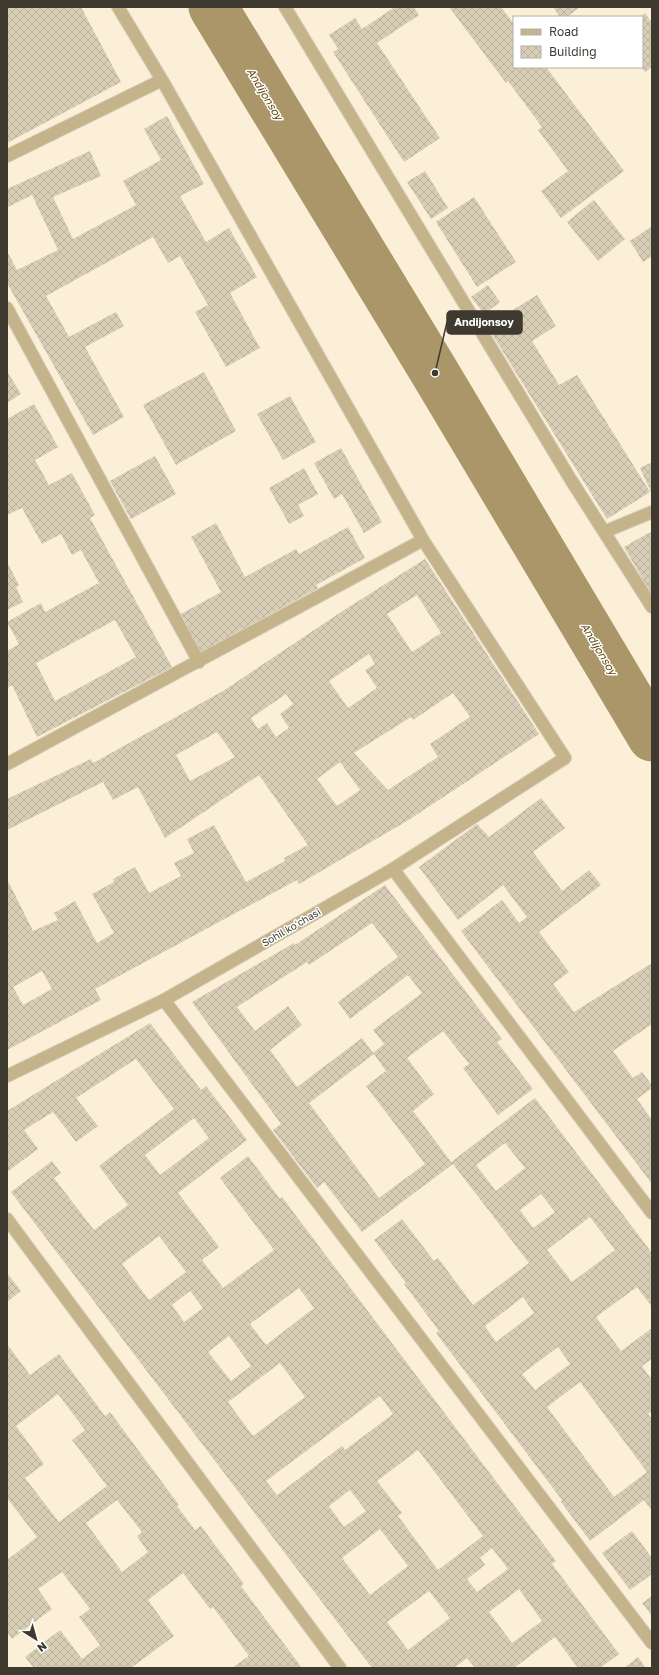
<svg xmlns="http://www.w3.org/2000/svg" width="659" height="1675" viewBox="0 0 659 1675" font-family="'Golos Text',sans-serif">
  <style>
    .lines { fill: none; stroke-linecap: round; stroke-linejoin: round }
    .river { stroke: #aa9668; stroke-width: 49 }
    .building { fill: url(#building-cross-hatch); fill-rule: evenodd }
    .minor-casing { stroke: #d5ccb6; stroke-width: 14 }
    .minor { stroke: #c4b38b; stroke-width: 12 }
    .labels { text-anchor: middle; stroke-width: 3; stroke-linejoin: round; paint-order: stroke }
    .street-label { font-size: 10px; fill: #3e3a30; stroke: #fff }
    .water-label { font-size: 11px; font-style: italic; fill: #5f490f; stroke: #fff }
    .leader { fill: none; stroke: #3e3a30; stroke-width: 1.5 }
    .callout-dot { fill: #3e3a30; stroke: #fff; stroke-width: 1.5 }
    .callout { fill: #3e3a30; stroke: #3e3a30; stroke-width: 1.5 }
    .callout-label { font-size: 11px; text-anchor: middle; font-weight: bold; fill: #fff }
  </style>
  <defs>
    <pattern id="building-cross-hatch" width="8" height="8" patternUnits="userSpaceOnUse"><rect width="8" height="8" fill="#d8cdb5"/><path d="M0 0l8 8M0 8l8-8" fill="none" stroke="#bab19c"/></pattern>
  </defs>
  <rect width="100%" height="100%" fill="#fbf0d7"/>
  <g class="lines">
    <!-- river -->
    <path class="river" d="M213 7 435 373 652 737"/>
  </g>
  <!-- building -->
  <path class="building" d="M7 7H81L121 82 7 143Z
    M395 7H414L419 15 377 43 440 138 404 162 333 52 338 49 329 35 355 18 362 29Z
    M449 7H501L514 24V67H546L624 171 561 218 541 191 568 171 538 130 542 127 508 81 506 83Z
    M553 7H580L567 17H560Z
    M645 13 652 23V67L645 72 642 67V17H640Z
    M167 116 204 184 180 196 206 242 229 228 257 277 230 293 260 348 226 367 195 312 208 305 180 256 168 263 153 237 46 296 69 337 116 312 124 326 85 347 124 417 93 435 7 283V251L17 270 58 250 32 195 8 207 7 189 90 151 101 176 53 197 73 239 136 205 123 181 161 160 144 129Z
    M425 171 448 208 431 219 407 182Z
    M474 197 516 262 477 287 436 222Z
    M594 200 625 239 598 261 567 222Z
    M652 226V256L643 262 630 241Z
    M488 285 500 302 484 314 471 297Z
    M537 295 556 326 532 341 559 385 577 375 650 492 607 519 487 326Z
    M7 371 21 394 7 403Z
    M204 372 236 431 176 465 143 405Z
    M290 396 316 442 283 460 257 414Z
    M34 404 58 447 35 460 49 485 72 473 95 515 90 518 172 667 37 737 12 685 7 688V651L19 644 7 622 41 603 45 612 99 583 81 550 72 555 61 534 42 544 22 508 7 515V483L8 482 7 480V419ZM115 620 136 657 55 701 36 663Z
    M341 448 382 522 364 533 342 494 334 499 314 463Z
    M155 456 176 494 131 519 110 481Z
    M652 462V494L640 468Z
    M304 468 318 494 298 505 304 516 289 524 269 488Z
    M216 523 245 577 296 549 299 554 348 527 365 558 316 585 318 588 201 652 181 614 221 592 191 537Z
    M652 531V595L624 547Z
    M425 559 539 734 407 821 299 884 297 880 95 989 101 1000 7 1050V879L33 931 58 920 54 913 75 901 97 943 114 933 92 894 114 882 113 879 135 867 149 893 181 876 174 863 194 853 187 839 214 825 246 882 285 861 284 858 308 845 259 775 165 838 138 787 113 800 103 782 7 830V799L91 759 93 763 223 691 341 612ZM417 595 441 633 412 652 387 614ZM369 654 375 664 365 670 377 688 348 708 329 681ZM453 693 470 717 430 744 438 757 388 790 354 753 411 717 413 720ZM286 694 293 704 280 714 289 728 276 737 267 723 258 729 251 718ZM217 732 235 757 190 781 176 755ZM340 762 360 790 337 806 317 779ZM42 971 52 989 23 1005 13 987Z
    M7 562 19 585 16 587 23 602 7 610Z
    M541 798 565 828 533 852 562 891 589 870 601 885 539 932 569 972 553 984 574 1012 652 963V1024L613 1051 633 1078 642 1072 652 1085V1088L637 1099 652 1120V1184L461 931 502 900 519 923 527 917 503 885 458 920 419 867 477 824 489 837Z
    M385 885 502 1039 497 1042 533 1089 498 1115 463 1068 469 1064 443 1031 407 1058 434 1094 413 1111 451 1162 535 1098 652 1253V1307L637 1287 596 1317 621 1351 652 1328V1359L642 1366 652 1380V1411L648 1414 652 1419V1511L644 1500 590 1541 561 1502 562 1500 436 1333 439 1331 404 1284 406 1283 374 1240 402 1219 434 1261 438 1258 473 1305 529 1263 453 1164 362 1232 324 1182 317 1188 273 1130 281 1124 192 1002 294 943 295 945ZM372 923 398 957 338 1002 350 1019 408 975 422 993 373 1030 384 1044 373 1053 362 1038 297 1087 270 1050 302 1025 288 1006 255 1031 237 1007 307 962 309 965ZM374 1054 386 1071 366 1086 425 1164 379 1198 309 1103ZM505 1143 525 1168 496 1191 476 1165ZM541 1194 555 1212 533 1228 520 1210ZM590 1217 615 1250 572 1282 547 1250ZM523 1297 534 1313 496 1342 485 1326ZM558 1347 570 1364 535 1390 522 1374ZM580 1382 647 1472 614 1497 547 1407Z
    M150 1023 201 1090 206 1086 247 1140 178 1193 219 1247 202 1260 223 1288 274 1250 220 1178 248 1156 280 1199 282 1197 556 1561 552 1564 619 1654 600 1668H578L555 1637 514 1668H475L467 1658 454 1668H372L11 1192 52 1161 61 1173 54 1178 94 1230 128 1205 99 1166 174 1109 136 1059 76 1098 98 1126 76 1142 53 1112 24 1130 38 1149 7 1172V1111ZM194 1118 209 1138 160 1175 145 1155ZM159 1236 186 1272 149 1300 122 1264ZM299 1288 314 1308 266 1345 250 1324ZM190 1291 203 1308 184 1322 172 1305ZM229 1336 251 1366 231 1381 208 1352ZM280 1363 305 1397 253 1436 228 1402ZM380 1396 393 1414 345 1450 342 1446 277 1495 266 1481ZM418 1450 483 1536 438 1570 398 1516 402 1513 377 1481ZM350 1490 366 1511 344 1527 329 1506ZM380 1529 408 1566 370 1595 342 1558ZM492 1548 508 1569 477 1592 467 1579 485 1565 480 1558ZM519 1589 542 1621 512 1643 489 1612ZM429 1591 450 1618 408 1650 387 1622Z
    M7 1273 21 1291 7 1302Z
    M7 1344 30 1375 59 1354 105 1416 110 1412 179 1505 177 1506 195 1530 201 1526 244 1584 241 1586 302 1668H232L249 1656 213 1607 210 1609 183 1573 148 1600 174 1636 131 1668H34L25 1657 60 1630 82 1659 100 1645 79 1617 90 1609 62 1572 38 1589 52 1609 12 1639 7 1633V1560L37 1537 7 1498ZM58 1394 85 1430 72 1440 107 1486 59 1522 25 1478 44 1464 16 1426ZM117 1500 142 1532 137 1536 148 1552 122 1572 86 1523Z
    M632 1531 652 1558V1574L630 1590 602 1553Z
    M652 1596V1616L642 1603Z
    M638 1657 646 1668H624Z"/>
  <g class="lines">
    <!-- minor casing -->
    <g class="minor-casing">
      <path id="minor" d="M285 7 571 480 652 607
        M7 156 162 80
        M7 308 199 662
        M604 532 652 512
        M7 764 423 540
        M393 869 652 1213
        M164 1000 652 1643
        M7 1076 164 1000 393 869 565 758 423 540 162 80 118 7
        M7 1219 340 1668"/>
    </g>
    <!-- minor -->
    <use href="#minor" class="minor"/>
  </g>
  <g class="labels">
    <!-- street labels -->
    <g class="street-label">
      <text transform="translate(291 927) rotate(-30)" y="4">Sohil koʻchasi</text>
    </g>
    <!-- water labels -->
    <g class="water-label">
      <text transform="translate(265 94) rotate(59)" y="4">Andijonsoy</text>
      <text transform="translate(599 649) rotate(59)" y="4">Andijonsoy</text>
    </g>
  </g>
  <!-- callouts -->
  <path class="leader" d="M435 373L447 322"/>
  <circle class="callout-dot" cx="435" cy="373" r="4"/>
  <rect class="callout" x="447" y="311" width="75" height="23" rx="4"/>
  <g class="callout-label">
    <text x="484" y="326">Andijonsoy</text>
  </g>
  <!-- border -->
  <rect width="659" height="1675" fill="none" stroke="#3e3a30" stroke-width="16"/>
  <!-- legend -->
  <rect x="513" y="16" width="130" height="52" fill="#ffffff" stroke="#b2b0ac"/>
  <rect x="521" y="29" width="20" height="6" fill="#c4b38b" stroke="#b2b0ac"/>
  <text x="549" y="36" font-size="12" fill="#3e3a30">Road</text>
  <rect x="521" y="46" width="20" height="12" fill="url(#building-cross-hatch)" stroke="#b2b0ac"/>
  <text x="549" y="56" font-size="12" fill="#3e3a30">Building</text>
  <!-- north arrow -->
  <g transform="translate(36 1639) rotate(143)" stroke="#ffffff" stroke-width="3" paint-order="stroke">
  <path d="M0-3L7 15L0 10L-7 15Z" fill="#3e3a30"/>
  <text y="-6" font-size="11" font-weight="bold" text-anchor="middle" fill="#3e3a30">N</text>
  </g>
</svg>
